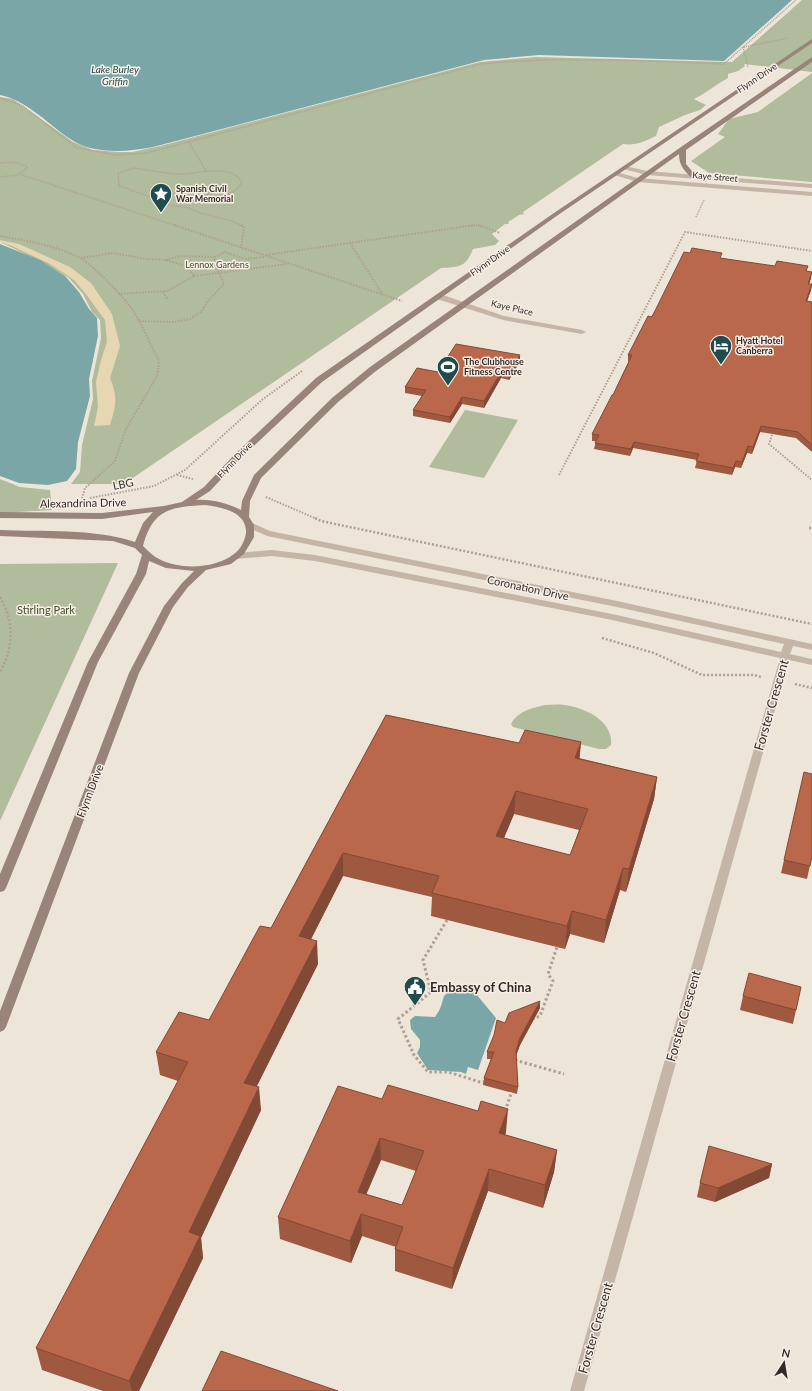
<svg xmlns="http://www.w3.org/2000/svg" width="812" height="1391" viewBox="0 0 812 1391" font-family="Lato,sans-serif">
  <style>
    .green { fill: #b0bc9b }
    .sand { fill: #e7d6b2 }
    .water { fill: #7ba6a8 }
    .lines { fill: none; stroke-linecap: round; stroke-linejoin: round }
    .path-far3 { stroke: #b09f91; stroke-width: 1.5; stroke-dasharray: 1 1; stroke-linecap: butt }
    .path-far2 { stroke: #b09f91; stroke-width: 2; stroke-dasharray: 1.5 1.5; stroke-linecap: butt }
    .path-far1 { stroke: #b09f91; stroke-width: 2.5; stroke-dasharray: 2 2; stroke-linecap: butt }
    .path { stroke: #b09f91; stroke-width: 3; stroke-dasharray: 2.5 2.5; stroke-linecap: butt }
    .service { fill: #c5b5a7; fill-rule: evenodd }
    .minor { fill: #c5b5a7; fill-rule: evenodd }
    .tertiary { fill: #c5b5a7; fill-rule: evenodd }
    .secondary { fill: #988478; fill-rule: evenodd }
    .wall { fill: #a05941; fill-rule: evenodd }
    .shaded-wall { fill: #824935 }
    .building { fill: #ba684c; stroke: #824935; fill-rule: evenodd }
    .labels { text-anchor: middle; stroke-width: 3; stroke-linejoin: round; paint-order: stroke }
    .far-street-label { font-size: 9px; fill: #322a27; stroke: #f7efe5 }
    .far-poi-label { font-size: 9px; font-weight: bold; fill: #322a27; stroke: #f7efe5; text-anchor: start }
    .far-park-label { font-size: 9px; fill: #414e2d; stroke: #f7efe5 }
    .far-water-label { font-size: 10px; font-style: italic; fill: #204b4f; stroke: #f7efe5 }
    .street-label { font-size: 11px; fill: #322a27; stroke: #f7efe5 }
    .park-label { font-size: 11px; fill: #414e2d; stroke: #f7efe5 }
    .near-street-label { font-size: 13px; fill: #322a27; stroke: #f7efe5 }
    .near-poi-label { font-size: 13px; font-weight: bold; fill: #322a27; stroke: #f7efe5; text-anchor: start }
  </style>
  <rect width="100%" height="100%" fill="#eee5d9"/>
  <!-- green -->
  <path class="green" d="M802 0H812V72L744 64 745 66 738 71 728 74V78C716 84 707 93 694 99L706 105 700 110 685 115 659 127 656 136C646 141 635 146 623 144L523 212 524 214 519 215 508 222 509 224H505L492 234 499 241 495 245 473 249C466 267 460 267 441 268L124 484H71L80 472 82 445 93 399 92 381 101 338 100 320 92 312 83 294 69 278 44 263 0 242V97L13 99 73 142 93 150 118 152H132L160 146 480 62 535 57 732 62Z
    M812 73V182L709 173 691 161 725 137 718 134 729 119 758 112Z
    M465 410 518 420 484 478 429 467Z
    M0 479 20 487 50 490 52 510 0 513Z
    M118 563 0 821V564Z
    M545 705C551 705 558 704 564 705 584 707 614 721 611 745L606 749H599L513 727 511 724C518 711 532 708 545 705Z"/>
  <!-- sand -->
  <path class="sand" d="M0 240 19 244 70 267 91 283 112 314 120 346 110 378C118 397 116 406 110 425L94 426 98 407 96 382 101 360 107 342 105 320 85 293 74 280 50 264 12 246 0 242Z"/>
  <!-- water -->
  <path class="water" d="M0 0H792L724 61 539 55 484 60 153 147C128 152 97 154 75 142 63 135 53 126 43 118 29 108 17 98 0 95Z
    M0 244 40 260 65 276 79 292 89 309 97 318 98 336 89 379 90 396 78 442 76 469 67 481 48 485 19 483 0 476Z
    M467 989 476 994 496 1018 478 1070 468 1067 466 1074 461 1072 428 1070 417 1053 420 1047V1040L411 1029 410 1020 415 1016 435 1017C450 998 433 992 467 989Z"/>
  <g class="lines">
    <!-- path-far3 -->
    <path class="path-far3" d="M743 47 748 67
      M744 47 788 38
      M0 98 23 106 77 148 116 155 147 153 480 64C561 56 642 61 724 64L796 0
      M189 142 206 171
      M0 163 15 162 26 166 27 168 18 175 0 177
      M134 168C148 170 163 173 177 174 197 175 229 162 242 182 229 206 201 190 182 192 172 193 165 199 155 197 142 196 131 189 119 186L118 173Z
      M19 174 177 226
      M163 199 167 205 186 207 201 213 232 221 243 226
      M696 217 704 200
      M468 226 477 225 481 226"/>
    <!-- path-far2 -->
    <path class="path-far2" d="M174 225 402 301
      M241 225 244 227 241 248
      M478 225 500 233
      M0 236C26 241 56 245 80 258 94 266 125 298 134 312 143 327 150 344 158 359L159 365 157 376 126 429 115 461 85 488 82 499
      M350 243 383 295
      M266 255 475 225
      M81 258 113 253 146 259 166 260 186 266 194 276 167 291 118 294
      M166 260 180 256 215 257
      M194 276 287 264
      M163 292 168 300
      M139 321 173 322 190 319 202 311 208 301 224 284 214 262 215 257 225 252 245 259 264 257
      M773 432 769 444 812 480
      M177 475 193 479
      M559 475 685 232 812 251
      M266 497 317 519
      M90 498 154 486 185 470 263 399 302 371"/>
    <!-- path-far1 -->
    <path class="path-far1" d="M315 518 321 521 812 624
      M809 528H812
      M0 597C14 621 14 648 0 672
      M602 638 654 653 702 675H754L761 677
      M795 684 812 688"/>
    <!-- path -->
    <path class="path" d="M447 920 423 960 431 992 398 1019 414 1055 428 1072H448L480 1082H486
      M532 1019 540 1016 553 981 548 974 558 944
      M515 1060 564 1074
      M505 1111 512 1091"/>
    <!-- service -->
    <path class="service" d="M437 295H443L504 316 582 330 586 332 582 334 503 320 437 299Z"/>
    <!-- minor -->
    <path class="minor" d="M625 166 647 171 812 184V188L647 175 623 169V167Z
      M616 172 638 178 812 192V196L638 182 614 175V173Z"/>
    <!-- tertiary -->
    <path class="tertiary" d="M250 522 270 531 617 601 812 644V650L793 646 790 654 812 659V665L789 660 584 1391H570L780 658 612 620 315 561 272 556 236 559 231 556 236 553 272 550 315 555 612 614 781 652 784 644 617 607 267 536 247 527 246 525Z"/>
    <!-- secondary -->
    <path class="secondary" d="M812 39V43L558 215 322 382 242 457 210 491 196 500C211 499 227 503 241 510L242 501 254 475 332 398 370 367 681 147 812 57V62L686 150V164L696 176V178H692C684 171 679 165 679 154L376 371 338 402 261 478 250 501 249 517 254 525V537L244 554 231 564 206 570 188 587 173 607 139 673 6 1027 4 1030 0 1032V1011L129 673 164 606 182 583 194 571 166 568 149 561 146 574 98 662 6 888 4 891 0 892V874L88 662 136 574 142 555 135 548 113 541 0 536V530C44 532 92 528 135 542L143 523 153 512 102 519 0 518V512L102 513 164 506 182 502 204 487 236 453 316 378 554 213ZM205 505C222 507 247 512 246 533 245 541 240 550 234 554 215 569 180 570 159 559 153 556 148 551 143 546 153 509 170 507 205 505Z"/>
  </g>
  <!-- wall -->
  <path class="wall" d="M690 253 807 272 811 278 809 284H812L811 290 807 301 812 302V452L796 438 760 432 752 454 747 453 741 468 735 467 732 475 695 468 697 460 633 448 630 456 594 449 596 441H592V434L613 395 629 361H628V355Z
    M520 361 509 380 501 378 484 408 462 404 450 423 413 416V410L422 396 405 393V387L438 372Z
    M386 715 519 743 581 742 579 758 657 777 654 799 626 892 620 890 604 943 570 934 565 949 431 916 432 897 343 876 311 939 318 964 256 1087 261 1110 201 1238 203 1258 139 1391H103L42 1370 36 1348 178 1081 160 1075 156 1052 209 1020 271 928ZM514 814 579 830 570 855 504 838Z
    M812 856 807 879 781 873 784 860Z
    M801 987 793 1024 740 1010 743 996Z
    M540 1008 520 1045 516 1056 518 1087 517 1094 483 1085 484 1078 491 1059H487V1052L505 1023Z
    M382 1099 506 1132 505 1135 557 1150 554 1172 543 1208 488 1191 452 1289 395 1271V1249L396 1247 362 1236 351 1263 280 1239 278 1217ZM381 1160 416 1171 402 1205 366 1194Z
    M772 1164 769 1178 715 1202 697 1197 700 1183Z"/>
  <!-- shaded-wall -->
  <path class="shaded-wall" d="M812 272 811 278 807 290 808 284Z
    M812 284 811 290 805 307 806 301Z
    M520 355V361L509 380V373Z
    M501 372V378L484 408V401Z
    M462 397V404L450 423V417Z
    M761 426 760 432 752 454 753 447Z
    M634 442 633 448 630 456 631 449Z
    M748 446 747 453 741 468 742 462Z
    M736 461 735 467 732 475 733 468Z
    M581 742 579 765 575 758Z
    M657 777 654 799 626 892 629 869Z
    M516 791 514 814 495 859 496 836Z
    M343 853V876L301 959 299 936Z
    M623 868 620 890 604 943 606 920Z
    M572 911 570 934 565 949 567 926Z
    M317 941 318 964 247 1106 244 1083Z
    M540 1001V1008L520 1045 515 1058 516 1051 520 1038Z
    M259 1087 261 1110 201 1238 203 1258 139 1391H132L129 1381 189 1232Z
    M508 1109 506 1132 497 1156 499 1133Z
    M380 1138 381 1160 358 1214V1192Z
    M557 1150 554 1172 543 1208 545 1185Z
    M772 1164 769 1178 715 1202 718 1188Z
    M489 1169 488 1191 452 1289 453 1268Z
    M361 1214 362 1236 351 1263 350 1241Z"/>
  <!-- building -->
  <path class="building" d="M692 248 722 253 720 258 754 263 775 266 777 261 808 266 806 271 812 272 808 284H812L806 301 812 302V445L798 432 761 426 753 447 748 446 742 462 736 461 733 468 696 461 699 454 634 442 631 449 595 443 599 435 592 434 612 395H613L632 355H628L648 316 652 317 684 252 690 253Z
    M456 344 520 355 509 373 501 372 484 401 462 397 450 417 413 410 426 390 405 387 417 368 438 372Z
    M386 715 519 743 525 730 581 742 575 758 657 777 629 869 623 868 606 920 572 911 567 926 432 893 439 876 343 853 299 936 317 941 244 1083 259 1087 189 1232 200 1236 129 1381 36 1348 188 1062 156 1052 179 1012 209 1020 260 926 271 928ZM516 791 588 809 570 855 496 836Z
    M804 772 812 774V856L810 866 784 860Z
    M749 973 801 987 796 1010 743 996Z
    M540 1001 520 1038 516 1051 518 1087 484 1078 494 1052H487L494 1035 497 1020 505 1023 509 1013Z
    M388 1085 478 1111 481 1101 508 1109 499 1133 557 1150 545 1185 489 1169 453 1268 395 1249 403 1227 361 1214 350 1241 278 1217 338 1086 382 1099ZM380 1138 424 1151 402 1205 358 1192Z
    M709 1146 772 1164 718 1188 700 1183Z
    M221 1351 338 1391H202Z"/>
  <!-- icons -->
  <defs>
    <g id="sight-pin" transform="scale(1.15)"><path d="M0 17L-7.5 6A9.5 9.5 0 1 1 7.5 6Z" fill="#204b4f" stroke="#f7efe5"/><path d="M0-6L1.8-2.2L6-1.7L2.9 1.2L3.7 5.4L0 3.3L-3.7 5.4L-2.9 1.2L-6-1.7L-1.8-2.2Z" fill="#fff"/></g>
    <g id="hotel-pin" transform="scale(1.15)"><path d="M0 17L-7.5 6A9.5 9.5 0 1 1 7.5 6Z" fill="#204b4f" stroke="#f7efe5"/><path d="M-6-4.5h1.5V1H6V5H4.5V3h-9V5H-6ZM-4 0a1.8 1.8 0 1 1 3.6 0ZM.5 0V-2.5h3Q6-2.5 6 0Z" fill="#fff"/></g>
    <g id="stadium-pin" transform="scale(1.15)"><path d="M0 17L-7.5 6A9.5 9.5 0 1 1 7.5 6Z" fill="#204b4f" stroke="#f7efe5"/><path d="M0-5a6.5 5 0 1 0 0 10a6.5 5 0 1 0 0-10ZM-3.5-1.8h7v3.6h-7Z" fill="#fff"/></g>
    <g id="civic-pin" transform="scale(1.15)"><path d="M0 17L-7.5 6A9.5 9.5 0 1 1 7.5 6Z" fill="#204b4f" stroke="#f7efe5"/><path d="M-.6-6.5H3V-4.5H.6V-3L4-1V1h2V6H-6V1h2V-1L-.6-3ZM-1.2 2.5V6h2.4V2.5Z" fill="#fff"/></g>
  </defs>
  <g fill-rule="evenodd">
    <use href="#sight-pin" x="161" y="194"/>
    <use href="#hotel-pin" x="721" y="346"/>
    <use href="#stadium-pin" x="448" y="367"/>
    <use href="#civic-pin" x="415" y="987"/>
  </g>
  <g class="labels">
    <!-- far-street labels -->
    <g class="far-street-label">
      <text transform="translate(757 78) rotate(-34)" y="3">Flynn Drive</text>
      <text transform="translate(715 177) rotate(5)" y="3">Kaye Street</text>
      <text transform="translate(490 261) rotate(-35)" y="3">Flynn Drive</text>
      <text transform="translate(512 308) rotate(13)" y="3">Kaye Place</text>
      <text transform="translate(235 460) rotate(-46)" y="3">Flynn Drive</text>
    </g>
    <!-- far-poi labels -->
    <g class="far-poi-label">
      <text x="176" y="192">Spanish Civil<tspan x="176" dy="10">War Memorial</tspan></text>
      <text x="736" y="344">Hyatt Hotel<tspan x="736" dy="10">Canberra</tspan></text>
      <text x="464" y="365">The Clubhouse<tspan x="464" dy="10">Fitness Centre</tspan></text>
    </g>
    <!-- far-park labels -->
    <g class="far-park-label">
      <text x="217" y="268">Lennox Gardens</text>
    </g>
    <!-- far-water labels -->
    <g class="far-water-label">
      <text x="115" y="73">Lake Burley<tspan x="115" dy="12">Griffin</tspan></text>
    </g>
    <!-- street labels -->
    <g class="street-label">
      <text transform="translate(123 484) rotate(-12)" y="4">LBG</text>
      <text transform="translate(83 503) rotate(-1)" y="4">Alexandrina Drive</text>
      <text transform="translate(528 588) rotate(12)" y="4">Coronation Drive</text>
      <text transform="translate(90 791) rotate(-69)" y="4">Flynn Drive</text>
    </g>
    <!-- park labels -->
    <g class="park-label">
      <text x="46" y="614">Stirling Park</text>
    </g>
    <!-- near-street labels -->
    <g class="near-street-label">
      <text transform="translate(771 705) rotate(-74)" y="5">Forster Crescent</text>
      <text transform="translate(683 1016) rotate(-74)" y="5">Forster Crescent</text>
      <text transform="translate(595 1328) rotate(-74)" y="5">Forster Crescent</text>
    </g>
    <!-- near-poi labels -->
    <g class="near-poi-label">
      <text x="430" y="992">Embassy of China</text>
    </g>
  </g>
  <!-- north arrow -->
  <g transform="translate(784 1363) rotate(12)" stroke="#f7efe5" stroke-width="3" paint-order="stroke">
  <path d="M0-3L7 15L0 10L-7 15Z" fill="#322a27"/>
  <text y="-6" font-size="11" font-weight="bold" text-anchor="middle" fill="#322a27">N</text>
  </g>
</svg>
